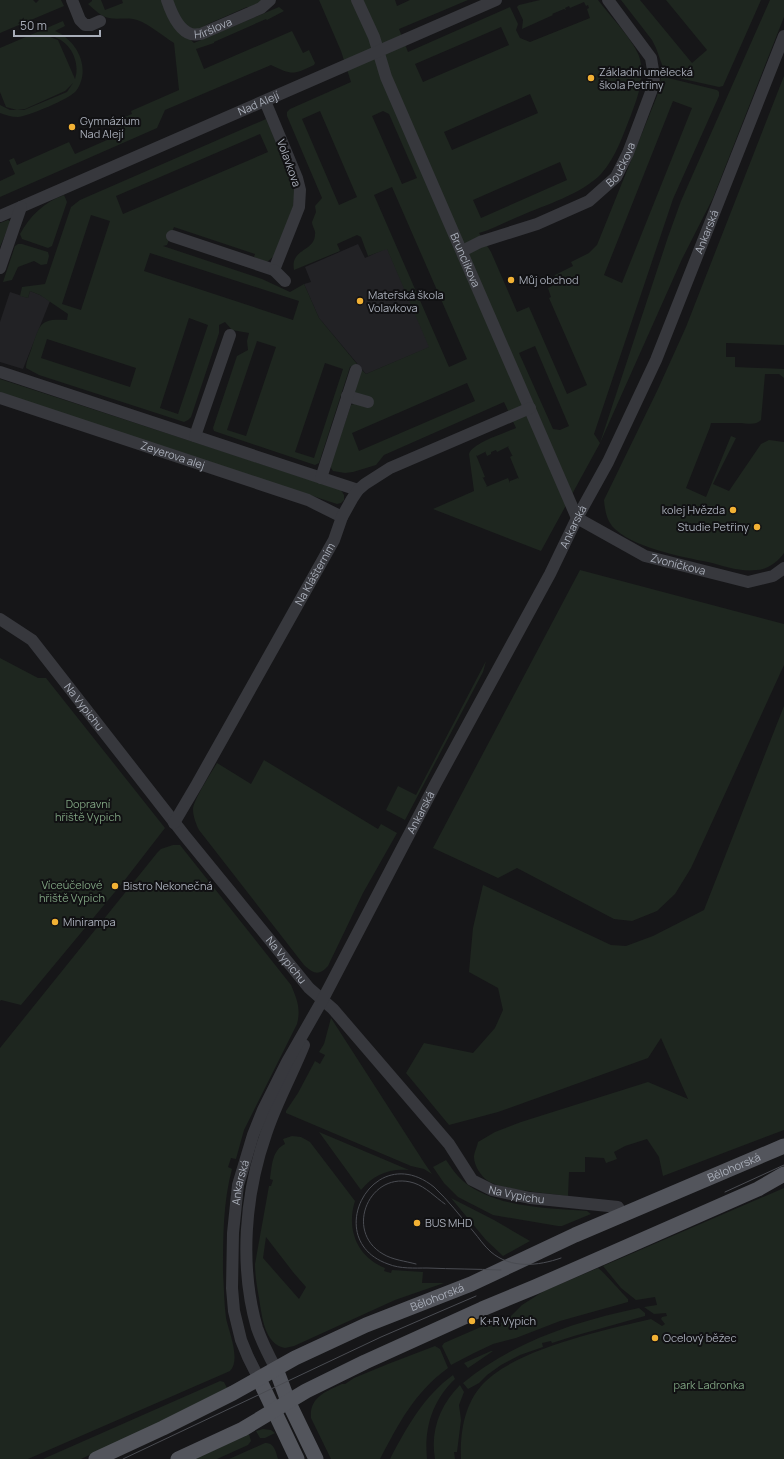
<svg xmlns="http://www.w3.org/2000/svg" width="784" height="1459" viewBox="0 0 784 1459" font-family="Manrope,sans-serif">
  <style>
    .built { fill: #222225 }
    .green { fill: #1e261f; fill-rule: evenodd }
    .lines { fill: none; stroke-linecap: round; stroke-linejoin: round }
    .minor { stroke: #37383d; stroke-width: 12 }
    .major { stroke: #53555c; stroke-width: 15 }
    .tram { stroke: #4a4c52; stroke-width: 1 }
    .poi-dot { fill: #f2b134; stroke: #111113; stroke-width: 1.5 }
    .labels { text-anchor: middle; stroke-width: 4; stroke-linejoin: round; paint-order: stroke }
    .street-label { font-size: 11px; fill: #a8adb8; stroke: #111113 }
    .poi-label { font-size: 11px; fill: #a8adb8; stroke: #111113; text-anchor: start }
    .park-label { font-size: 11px; fill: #7fa381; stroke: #111113 }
  </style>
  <rect width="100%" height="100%" fill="#161618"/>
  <!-- built -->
  <path class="built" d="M358 244 365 258 387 248 430 347 366 374 319 318 304 284 311 282 305 267Z
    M30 291 40 295 50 301 23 369 0 362V322L10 292 28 298Z"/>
  <!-- green -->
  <path class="green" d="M0 0H33L36 3 39 0H61L64 6 0 33Z
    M92 0H101L105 10 123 3 122 0H163L175 25 194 43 279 7 284 11 267 20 266 19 214 42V43L196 49 204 69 292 31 303 53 309 50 315 63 314 65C293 75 292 75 271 65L165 110 157 128 0 197V181L15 174 9 160 14 158 17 165 69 142 75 154 123 133 117 120 132 114 131 111 179 90 174 43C163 36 149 24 137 20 127 17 118 20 109 18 101 17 94 9 88 4L92 1Z
    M171 0H263L252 7H247L208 24 197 31 182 23Z
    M319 0H395L397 6 410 0H468L399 29 408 52 510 7 518 24 516 30 520 38 530 42 590 18 587 9 589 8 588 5 586 6 584 2 570 8 569 6 565 8 566 10 564 9 552 14 553 15 522 29 523 20 517 7 519 5 540 0H598C610 16 632 38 639 56 646 76 638 96 631 115 623 135 616 157 601 174 582 194 545 205 520 216 507 221 493 229 479 233L491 252 517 312 529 307 567 394 587 385 549 298 551 297 548 288 554 285 553 279 555 275 573 266 571 262 589 253 597 245 657 96 661 78 664 77 717 90 719 92V96L673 199 594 434 600 443 668 237 681 201 770 0H784V17L713 198 682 259 600 443 541 551 433 509 474 491 469 454C472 443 505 433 516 428L504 402 384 455 376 465 353 472 345 473 333 471 330 466 351 405 354 404 355 392 360 368 366 374 429 347 387 249 368 256 361 237 357 235 337 244 340 251 294 270C290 248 315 252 315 234 316 231 312 226 312 222L316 212 315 206 322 198 287 116V112L290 109 351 82 341 51ZM501 27 509 45 423 82 415 64ZM530 94 538 113 452 150 444 132ZM673 101 692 108 622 283 604 275ZM320 111 357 197 339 205 302 119ZM383 111 389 114 417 178 402 184 372 116ZM560 162 567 180 481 218 473 200ZM392 187 467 359 449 367 374 195ZM535 346 569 426 560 430 553 429 519 353ZM467 383 475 401 359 451 352 433ZM509 446 508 447 512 455H513L510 457 519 479 518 478 510 481V483L508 478 486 487 487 486 483 478H482L485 477 476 455 477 456 485 452V451L487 456 491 454V452L496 450 497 452Z
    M621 0H640L692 63 707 50 666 0H761L723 86 719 87 683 79 665 73 656 48 652 40Z
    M63 21 65 26 55 31C77 40 92 69 76 91 70 99 28 116 18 117 11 117 6 115 0 113V105L10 110H24L67 92 73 83 65 91 25 109 17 110 6 107 0 92V55L16 48 0 55V48ZM50 36C69 39 81 61 75 79L58 40 50 37H43Z
    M784 76V345L726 343V357H735V367L784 369V378L779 374H765L761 420C756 426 746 423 739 423L736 438 713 484 729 491 761 444 769 440 784 442V553C778 562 767 570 756 570 740 572 724 566 708 562 682 557 630 547 612 526 606 518 605 510 604 500L658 389 686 327ZM711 423H739L736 438 731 436 706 497 686 488 710 427Z
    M266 119 292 179 295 189 293 207 274 256 267 262 254 257 255 254 174 227 167 245 163 246 262 279 290 292 304 284 319 318 357 364 350 367 319 463 315 465 214 431 213 428 237 356 248 350 247 341 249 333 232 330 225 322 219 325V333L191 417 188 420 184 422 39 375 26 368C26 361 30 354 32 347 40 324 40 318 67 320L68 314 40 295 30 291 28 298 20 296 22 287 45 284 71 207 80 200ZM260 134 268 152 123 214 116 196ZM91 215 110 221 81 310 62 304ZM150 253 299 301 293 320 144 271ZM189 318 208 325 178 414 160 408ZM47 339 136 368 130 387 41 358ZM257 341 276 347 246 436 227 430ZM325 363 343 369 314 458 295 452Z
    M64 195 67 202 52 246 48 248 22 239 20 234C30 216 44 202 64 195Z
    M8 220 10 221V223L0 247V223Z
    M22 244 48 252 49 256 47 264 41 265 34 261 18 267 12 280 3 282 15 246 18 244Z
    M0 379 341 490 344 495V500L341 503 337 504 0 393Z
    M580 570 784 624V665L691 868 675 894 657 911 632 921 614 919 517 868 498 878 433 848Z
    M0 658 38 678H46L165 828 124 881 21 1005 1 1000 0 1001Z
    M486 661 483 672 405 820 386 810 398 786 416 795Z
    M784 706V1130L663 1176 659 1157 647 1139 625 1146 614 1152 617 1159 606 1163 604 1158 585 1157V1172H569L568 1196C550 1193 502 1190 488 1181 481 1176 474 1166 474 1157 474 1153 477 1147 478 1142L495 1132 521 1122 648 1082 688 1099 661 1038 648 1058 498 1112 449 1125 406 1073 424 1043 473 1053 495 1028 503 1010 498 988 469 972 473 928 483 885 611 945 626 946 653 936 704 910Z
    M264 760 378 829 381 824 397 833 363 893 328 966C319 976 314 974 304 965L199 830C196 824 193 816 193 809 194 799 211 773 217 763L251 784Z
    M173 845H180L291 985C297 999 301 1009 297 1024L244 1130 236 1159 231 1158 228 1167 232 1169C223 1202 223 1238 223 1272 224 1288 224 1303 226 1318 229 1332 241 1360 230 1371L28 1459H0V1048L157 853 161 849Z
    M331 1018 425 1164 432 1174 424 1169 411 1166 286 1113V1111L298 1093 315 1061 320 1064 325 1055 319 1052 324 1044Z
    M319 1132 409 1170C389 1168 373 1175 361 1190Z
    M292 1136 301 1137 310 1142 355 1201C346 1229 357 1257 385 1268L384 1271 391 1273 392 1270 423 1272 422 1283H444L395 1300 294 1346 285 1348C264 1344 262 1316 259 1298 257 1287 255 1275 255 1264L269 1186H271L273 1180 270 1179C272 1166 272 1150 285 1144L283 1139ZM266 1237 293 1272 306 1287 299 1299 263 1258Z
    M446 1160C451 1167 456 1175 463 1181 495 1208 548 1208 587 1211L591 1214 562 1226H558L493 1215 458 1197 444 1183 433 1167Z
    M784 1188V1459H461C460 1433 464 1405 482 1385 514 1349 605 1330 651 1319L662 1326 665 1324 661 1319 662 1317 667 1316 666 1313 654 1314 644 1307 657 1305 655 1297 636 1300 621 1288 603 1266Z
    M451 1198 494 1220 530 1241 503 1256 486 1240Z
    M598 1268C602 1270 622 1293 628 1299V1302L560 1321 516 1338 493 1344 474 1353 451 1365 442 1346 444 1343 490 1323 494 1326 507 1320 522 1305 544 1291Z
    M639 1308 645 1313V1316L574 1336 552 1343 551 1341 542 1343 543 1347 520 1355 501 1365 487 1375 479 1383 468 1389 463 1383C512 1342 577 1321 639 1308Z
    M435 1346 440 1349 448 1368C414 1393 399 1423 380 1459H331L311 1418C309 1397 327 1391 342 1384H345L354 1378 388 1364Z
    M491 1351H493L468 1368 464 1363Z
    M453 1375 455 1379C432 1401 424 1428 427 1459H390C407 1427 423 1397 453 1375Z
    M220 1381 224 1382 227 1388 160 1422 81 1459H43Z
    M460 1385 464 1392 459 1405 461 1420 457 1452H454L455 1459H435C430 1431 440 1405 460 1385Z
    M263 1429 271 1430 275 1433 265 1438H260L256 1431Z
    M249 1434 251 1441 248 1445 217 1459H195Z
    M265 1443C274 1442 276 1452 278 1459H229Z"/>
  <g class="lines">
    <!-- minor -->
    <g class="minor">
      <path d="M72 0 80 20 85 25H91L100 21"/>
      <path id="s1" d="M167 0C171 12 178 30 191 34 194 35 198 34 201 34L261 8 270 0"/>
      <path id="s2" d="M357 0 374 37 386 77 577 518"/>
      <path id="s3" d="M0 216 496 0"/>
      <path d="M172 236 274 270 299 207 300 190 297 178 265 101"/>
      <path id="s4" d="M462 251 480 242 537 224 589 201 616 177 628 153 654 84 653 70 651 58 608 0"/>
      <path d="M0 268 21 207"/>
      <path d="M274 270 285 281"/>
      <path d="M0 372 358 490"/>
      <path d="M347 396 368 402"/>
      <path id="s5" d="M0 398 308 500 342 517"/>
      <path d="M195 436 230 335"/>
      <path d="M321 478 356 370"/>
      <path id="s6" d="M577 518 645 556 748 582 773 576 784 568"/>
      <path id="s7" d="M0 619 32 640 185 836 309 988 333 1009 449 1144 472 1180 492 1190 530 1198 618 1207 622 1215"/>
      <path id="s8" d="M174 823 197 784 334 540 342 517 352 499 358 490 365 484 390 468 530 408"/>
      <path d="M276 1369C269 1356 262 1342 257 1328 239 1266 245 1194 266 1134 276 1103 292 1075 304 1045"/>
      <path id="s9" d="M259 1379 248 1357 241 1340 234 1311 232 1288 233 1233 238 1185 253 1135 263 1110 287 1062 323 999 436 783 550 574 577 518 608 462 656 360 784 36"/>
    </g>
    <!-- major -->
    <g class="major">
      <path d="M276 1369 288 1401 316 1459"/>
      <path d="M259 1379 297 1459"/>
      <path id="s10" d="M96 1459 163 1428 233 1393 295 1358 366 1325 471 1284 575 1235 784 1146"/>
      <path d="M178 1459 243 1429 306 1391 365 1362 482 1309 535 1287 758 1189 784 1174"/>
    </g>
    <!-- tram -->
    <path class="tram" d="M725 1192 784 1165
      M416 1264C405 1261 393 1260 383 1254 343 1231 370 1169 414 1183 426 1187 435 1197 445 1204
      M501 1270C476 1269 452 1269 427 1268 415 1268 400 1269 388 1264 320 1240 373 1138 434 1187 448 1200 460 1216 473 1231 479 1238 484 1246 491 1252 511 1269 538 1266 561 1258
      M123 1459 381 1337 476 1296"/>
  </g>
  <!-- markers -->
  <g class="poi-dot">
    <circle cx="591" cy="78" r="4"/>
    <circle cx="72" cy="127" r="4"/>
    <circle cx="511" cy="280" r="4"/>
    <circle cx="360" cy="301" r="4"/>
    <circle cx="733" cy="510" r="4"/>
    <circle cx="757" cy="527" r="4"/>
    <circle cx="115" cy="886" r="4"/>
    <circle cx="55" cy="922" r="4"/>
    <circle cx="417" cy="1223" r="4"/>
    <circle cx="472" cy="1321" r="4"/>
    <circle cx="655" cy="1338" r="4"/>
  </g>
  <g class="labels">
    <!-- street labels -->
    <g class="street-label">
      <text dy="4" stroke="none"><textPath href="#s1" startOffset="66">Hiršlova</textPath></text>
      <text dy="4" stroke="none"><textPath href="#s3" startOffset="282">Nad Alejí</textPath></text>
      <text transform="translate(289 163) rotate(70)" y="4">Volavkova</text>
      <text dy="4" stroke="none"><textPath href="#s4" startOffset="186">Boučkova</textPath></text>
      <text dy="4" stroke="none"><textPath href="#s9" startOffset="1263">Ankarská</textPath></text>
      <text dy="4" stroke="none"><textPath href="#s2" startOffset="282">Brunclíkova</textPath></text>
      <text dy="4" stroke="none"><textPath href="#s5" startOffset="182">Zeyerova alej</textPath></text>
      <text dy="4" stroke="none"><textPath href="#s9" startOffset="939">Ankarská</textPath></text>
      <text dy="4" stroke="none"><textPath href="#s6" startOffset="112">Zvoníčkova</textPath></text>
      <text dy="4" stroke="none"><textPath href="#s8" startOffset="286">Na Klášterním</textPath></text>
      <text dy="4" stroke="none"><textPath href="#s7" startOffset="123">Na Vypichu</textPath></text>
      <text dy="4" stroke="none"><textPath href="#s9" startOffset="615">Ankarská</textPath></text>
      <text dy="4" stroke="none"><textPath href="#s7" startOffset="447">Na Vypichu</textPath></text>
      <text dy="4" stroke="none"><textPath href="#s10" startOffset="702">Bělohorská</textPath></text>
      <text dy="4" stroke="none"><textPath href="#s9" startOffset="202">Ankarská</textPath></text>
      <text dy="4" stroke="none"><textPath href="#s7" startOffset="783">Na Vypichu</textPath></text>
      <text dy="4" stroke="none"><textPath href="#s10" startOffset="378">Bělohorská</textPath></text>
    </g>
    <!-- poi labels -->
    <g class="poi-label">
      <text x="599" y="76">Základní umělecká<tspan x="599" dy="13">škola Petřiny</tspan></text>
      <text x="80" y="125">Gymnázium<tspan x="80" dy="13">Nad Alejí</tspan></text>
      <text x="519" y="284">Můj obchod</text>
      <text x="368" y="299">Mateřská škola<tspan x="368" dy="13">Volavkova</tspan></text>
      <text x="725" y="514" text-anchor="end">kolej Hvězda</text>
      <text x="749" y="531" text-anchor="end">Studie Petřiny</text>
      <text x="123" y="890">Bistro Nekonečná</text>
      <text x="63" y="926">Minirampa</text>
      <text x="425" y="1227">BUS MHD</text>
      <text x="480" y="1325">K+R Vypich</text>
      <text x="663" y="1342">Ocelový běžec</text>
    </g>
    <!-- park labels -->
    <g class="park-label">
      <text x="88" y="808">Dopravní<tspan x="88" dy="13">hřiště Vypich</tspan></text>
      <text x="72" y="889">Víceúčelové<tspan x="72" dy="13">hřiště Vypich</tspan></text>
      <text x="709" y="1389">park Ladronka</text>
    </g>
  </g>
  <!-- scale -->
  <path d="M14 30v6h86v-6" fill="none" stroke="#a8adb8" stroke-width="2"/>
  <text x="20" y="30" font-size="12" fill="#a8adb8" stroke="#111113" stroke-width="3" paint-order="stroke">50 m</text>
</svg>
